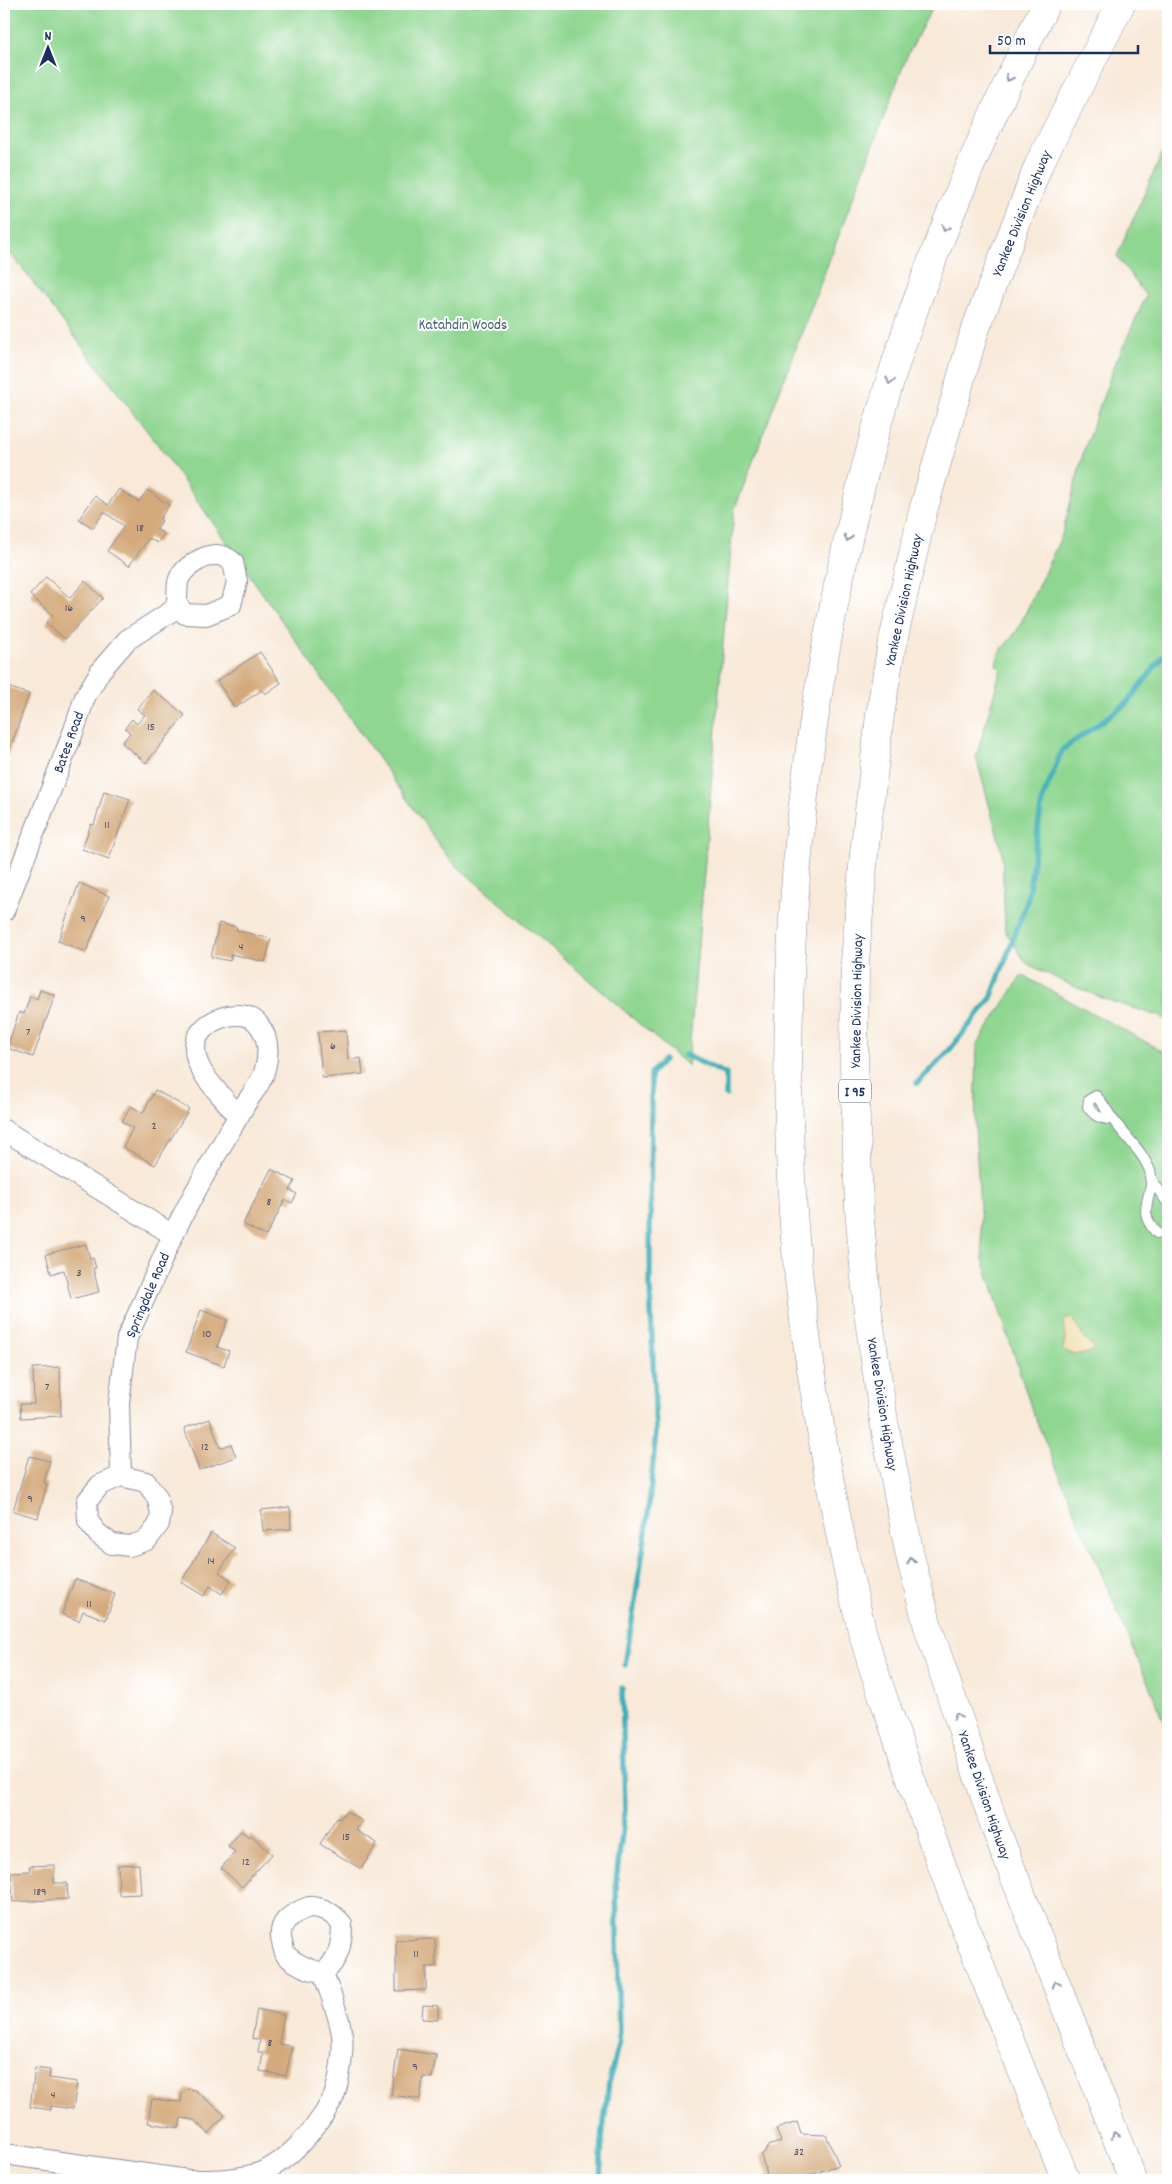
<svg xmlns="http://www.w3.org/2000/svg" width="1172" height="2184" viewBox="0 0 1172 2184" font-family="Dekko,sans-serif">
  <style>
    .green { fill: #8fd691; stroke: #558278 }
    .sand { fill: #eeda9e; stroke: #84847e }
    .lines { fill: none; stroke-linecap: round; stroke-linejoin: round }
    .stream { stroke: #3daeb7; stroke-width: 5.5 }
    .building { fill: #d4aa7b }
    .lane-casing { stroke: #8a8c9b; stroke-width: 12 }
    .street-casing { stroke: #8a8c9b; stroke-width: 22 }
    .highway-casing { stroke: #8a8c9b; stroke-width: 29 }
    .lane { stroke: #fff; stroke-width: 10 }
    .street { stroke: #fff; stroke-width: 20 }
    .highway { stroke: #fff; stroke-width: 28 }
    .oneway { stroke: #8d97ae }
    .labels { text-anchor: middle; stroke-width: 4; stroke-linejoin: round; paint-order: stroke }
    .number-label { font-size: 12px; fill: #494e65 }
    .shield { fill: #fff; stroke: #5f6d8e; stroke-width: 1 }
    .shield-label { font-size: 14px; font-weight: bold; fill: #1b2f5e }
    .street-label { font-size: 15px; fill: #1b2f5e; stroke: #fff }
    .park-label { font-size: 15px; fill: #3e616d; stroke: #fff }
  </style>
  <rect width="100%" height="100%" fill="#fff"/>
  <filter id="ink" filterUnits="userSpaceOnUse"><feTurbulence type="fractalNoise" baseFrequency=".02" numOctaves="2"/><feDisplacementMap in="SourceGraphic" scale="10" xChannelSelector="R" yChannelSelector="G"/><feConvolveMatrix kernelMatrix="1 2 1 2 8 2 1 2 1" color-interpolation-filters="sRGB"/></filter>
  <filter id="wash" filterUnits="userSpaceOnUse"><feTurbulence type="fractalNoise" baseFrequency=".0096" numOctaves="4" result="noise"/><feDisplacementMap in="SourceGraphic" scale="20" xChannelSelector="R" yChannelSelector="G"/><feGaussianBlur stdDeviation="1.12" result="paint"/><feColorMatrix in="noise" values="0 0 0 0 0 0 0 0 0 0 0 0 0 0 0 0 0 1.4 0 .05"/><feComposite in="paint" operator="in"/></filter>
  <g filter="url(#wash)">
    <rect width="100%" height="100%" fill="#f8e9d8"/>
    <!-- green -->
    <path class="green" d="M4 4H934L907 56 734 511 688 1066 449 859 161 449 4 245Z
      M1168 140V1022L1162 1017 1107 1000 1064 982 1026 963 1005 931 1002 852 976 757 1001 669 996 665 999 653 1018 629 1062 535 1084 450 1113 369 1146 296 1117 256Z
      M1022 975 1168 1054V1730L1033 1413 983 1259 975 1126 977 1045Z"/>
    <!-- sand -->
    <path class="sand" d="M1069 1317C1080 1322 1079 1339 1094 1346V1350C1084 1356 1072 1357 1062 1349L1066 1339 1063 1323Z"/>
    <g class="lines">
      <!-- stream -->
      <path class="stream" d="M685 1055 726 1074V1095
        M917 1083 947 1053 991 998 1027 902 1042 801 1062 750 1126 704 1168 650
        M625 1665 647 1525 656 1432 650 1285 651 1073 664 1060
        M600 2180 602 2139 609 2082 619 2041 616 1880 625 1811 622 1688"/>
    </g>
    <g id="blocks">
      <!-- building -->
      <path class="building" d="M119 489 139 502 147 490 169 505 160 519 162 521 156 529 164 534 157 543 149 538 129 566 107 551 124 526 104 512 93 528 79 519 95 496 108 505Z
        M46 577 70 598 85 581 103 598 65 639 46 623 53 615 30 595Z
        M260 652 281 683 265 694 262 690 235 708 217 681Z
        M4 686 29 694 8 755 4 753Z
        M153 690 185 715 146 763 122 743 130 733 125 728 132 719 137 724 145 715 137 709Z
        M104 791 130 799 109 859 82 849 91 824 94 825Z
        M79 883 109 896 86 952 58 941Z
        M219 923 237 927 236 930 271 939 265 962 231 954 230 961 211 957Z
        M40 990 55 995 33 1057 7 1048 19 1012 24 1014 30 996 37 999Z
        M346 1030 348 1060 361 1058 363 1074 322 1078 318 1032Z
        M155 1090 189 1109 155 1165 123 1147 133 1128 122 1122 131 1106 143 1113Z
        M271 1169 295 1181 290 1190 297 1194 292 1203 285 1200 266 1236 243 1224Z
        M86 1244 90 1259 93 1258 96 1268H93L99 1292 71 1299 64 1270 51 1274 46 1254Z
        M201 1310 227 1320 217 1347 229 1351 224 1366 186 1352Z
        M60 1367 61 1416 21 1418 20 1404H34L33 1368Z
        M210 1419 220 1448 231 1444 236 1457 199 1470 184 1428Z
        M29 1456 50 1461 44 1483 47 1484 38 1518 13 1511Z
        M290 1507 291 1529 263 1531 261 1510Z
        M211 1533 235 1548 219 1572 231 1580 222 1594 210 1586 204 1596 181 1582Z
        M75 1579 115 1594 106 1620 83 1611 79 1621 62 1614Z
        M346 1811 362 1821 356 1830 377 1843 361 1869 320 1844 337 1817 340 1819Z
        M241 1831 249 1837 251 1835 272 1854 242 1887 221 1868 235 1852 228 1846Z
        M139 1864 141 1894 119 1895 118 1865Z
        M54 1865V1883H67L68 1899 13 1902 11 1872 30 1871 29 1866Z
        M435 1939 436 1967H426V1990L396 1991V1940Z
        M423 2005 438 2006V2020L422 2019Z
        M257 2009 284 2015 279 2044 292 2046 286 2076 260 2071 263 2053 258 2052 260 2040 252 2038Z
        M398 2049 436 2055 432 2078 423 2077 420 2099 391 2095Z
        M35 2068 50 2070 49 2078 77 2082 73 2109 51 2106V2110L30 2107Z
        M187 2089 195 2090 225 2115 209 2134 194 2120 181 2118 179 2128 148 2123 152 2099 181 2102 182 2094Z
        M797 2122 801 2134 826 2135 839 2165 796 2180H769L761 2156 770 2145 781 2142 776 2129Z"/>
    </g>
  </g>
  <g filter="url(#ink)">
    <use href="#blocks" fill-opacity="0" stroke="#8a8c9b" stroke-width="1"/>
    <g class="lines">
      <!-- lane casing -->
      <g class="lane-casing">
        <path id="lane" d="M1108 1119C1098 1118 1094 1115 1088 1107L1089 1100 1096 1096C1104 1104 1107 1112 1114 1121 1126 1137 1143 1152 1150 1171 1157 1195 1133 1208 1157 1233
          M1150 1178 1168 1203"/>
      </g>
      <!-- street casing -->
      <g class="street-casing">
        <path id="street" d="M4 911 74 730 85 697 101 670 127 640 172 611C180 601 176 593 178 582 182 567 208 551 223 556 226 557 230 560 233 562L237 582 231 605 206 615 185 614 177 605
          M4 1130 173 1235C193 1192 219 1150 243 1108 250 1095 262 1084 265 1069 269 1054 269 1038 259 1025 244 1003 196 1020 195 1047 194 1074 225 1096 238 1117
          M121 1476 146 1482 157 1497 161 1513 159 1524 147 1540 130 1546 112 1544 98 1534 88 1521 87 1501 100 1485 121 1476 119 1403 127 1338 173 1235
          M309 1907C324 1907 332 1913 342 1924 342 1944 339 1960 323 1973 310 1970 297 1965 287 1956 284 1953 284 1950 283 1946 275 1923 290 1914 309 1907Z
          M4 2154 188 2180C209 2180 232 2180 252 2175 284 2168 316 2129 331 2102 339 2089 344 2050 342 2035 339 2014 330 1993 323 1973"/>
      </g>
      <!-- highway casing -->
      <g class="highway-casing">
        <path id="highway" d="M1046 4C977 142 915 286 874 436 805 687 776 951 793 1212 799 1302 814 1393 830 1482 839 1530 849 1579 861 1626 870 1663 884 1699 896 1734 945 1885 1007 2033 1066 2180
          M1121 4 1039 164 974 333 923 511 891 649 880 715 864 854 855 961 854 1065 859 1208 868 1313 884 1422 910 1556 928 1627 995 1827 1133 2180"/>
      </g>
      <!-- lane -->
      <use href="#lane" class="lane"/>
      <!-- street -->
      <use href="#street" class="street"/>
      <!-- highway -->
      <use href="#highway" class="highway"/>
    </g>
    <!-- one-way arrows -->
    <defs><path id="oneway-chevron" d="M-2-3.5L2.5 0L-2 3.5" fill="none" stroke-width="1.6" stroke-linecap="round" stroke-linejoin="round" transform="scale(1.25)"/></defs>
    <g class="oneway">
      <use href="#oneway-chevron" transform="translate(1009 78) rotate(117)"/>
      <use href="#oneway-chevron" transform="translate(945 228) rotate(112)"/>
      <use href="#oneway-chevron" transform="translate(890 381) rotate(107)"/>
      <use href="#oneway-chevron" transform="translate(848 538) rotate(104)"/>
      <use href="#oneway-chevron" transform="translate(911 1561) rotate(-104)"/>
      <use href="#oneway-chevron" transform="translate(957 1716) rotate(-108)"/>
      <use href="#oneway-chevron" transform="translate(1056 1984) rotate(-111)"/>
      <use href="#oneway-chevron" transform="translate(1115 2135) rotate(-111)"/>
    </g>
  </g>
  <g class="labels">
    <!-- number labels -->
    <g class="number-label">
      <text x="140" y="531">18</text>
      <text x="69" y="611">16</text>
      <text x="151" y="730">15</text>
      <text x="107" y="828">11</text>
      <text x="83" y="922">9</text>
      <text x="241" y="950">4</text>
      <text x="28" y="1035">7</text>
      <text x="333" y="1049">6</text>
      <text x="154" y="1129">2</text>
      <text x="269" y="1205">8</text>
      <text x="79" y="1276">3</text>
      <text x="207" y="1337">10</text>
      <text x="47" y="1390">7</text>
      <text x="205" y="1450">12</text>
      <text x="30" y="1502">9</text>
      <text x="211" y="1564">14</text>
      <text x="89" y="1607">11</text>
      <text x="346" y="1840">15</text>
      <text x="246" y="1865">12</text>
      <text x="40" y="1895">189</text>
      <text x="416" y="1957">11</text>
      <text x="270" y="2046">8</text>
      <text x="415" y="2070">9</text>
      <text x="53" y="2098">4</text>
      <text x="799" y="2155">32</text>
    </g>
    <!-- shield labels -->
    <rect class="shield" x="839" y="1079.5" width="32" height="23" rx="4"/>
    <g class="shield-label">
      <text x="855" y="1096">I 95</text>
    </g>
    <!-- street labels -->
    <g class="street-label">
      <text transform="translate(1021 213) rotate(-68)" y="5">Yankee Division Highway</text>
      <text transform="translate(903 600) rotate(-78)" y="5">Yankee Division Highway</text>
      <text transform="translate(68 742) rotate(-70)" y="5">Bates Road</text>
      <text transform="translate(856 1001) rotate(-89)" y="5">Yankee Division Highway</text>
      <text transform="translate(147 1295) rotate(-67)" y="5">Springdale Road</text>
      <text transform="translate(883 1404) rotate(81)" y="5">Yankee Division Highway</text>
      <text transform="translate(985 1795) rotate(71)" y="5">Yankee Division Highway</text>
    </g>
    <!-- park labels -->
    <g class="park-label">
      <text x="463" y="329">Katahdin Woods</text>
    </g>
  </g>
  <!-- margin -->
  <rect width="1172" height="2184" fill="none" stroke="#fff" stroke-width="20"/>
  <!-- north arrow -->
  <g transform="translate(48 48)" stroke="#ffffff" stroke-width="4" paint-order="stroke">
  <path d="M0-4L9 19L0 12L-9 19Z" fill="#1b2f5e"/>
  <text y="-8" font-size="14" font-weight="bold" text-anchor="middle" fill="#1b2f5e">N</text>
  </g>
  <!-- scale -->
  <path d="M990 45v8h148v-8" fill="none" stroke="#1b2f5e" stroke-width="2.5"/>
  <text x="997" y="45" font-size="15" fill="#1b2f5e" stroke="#ffffff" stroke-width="4" paint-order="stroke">50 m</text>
</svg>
